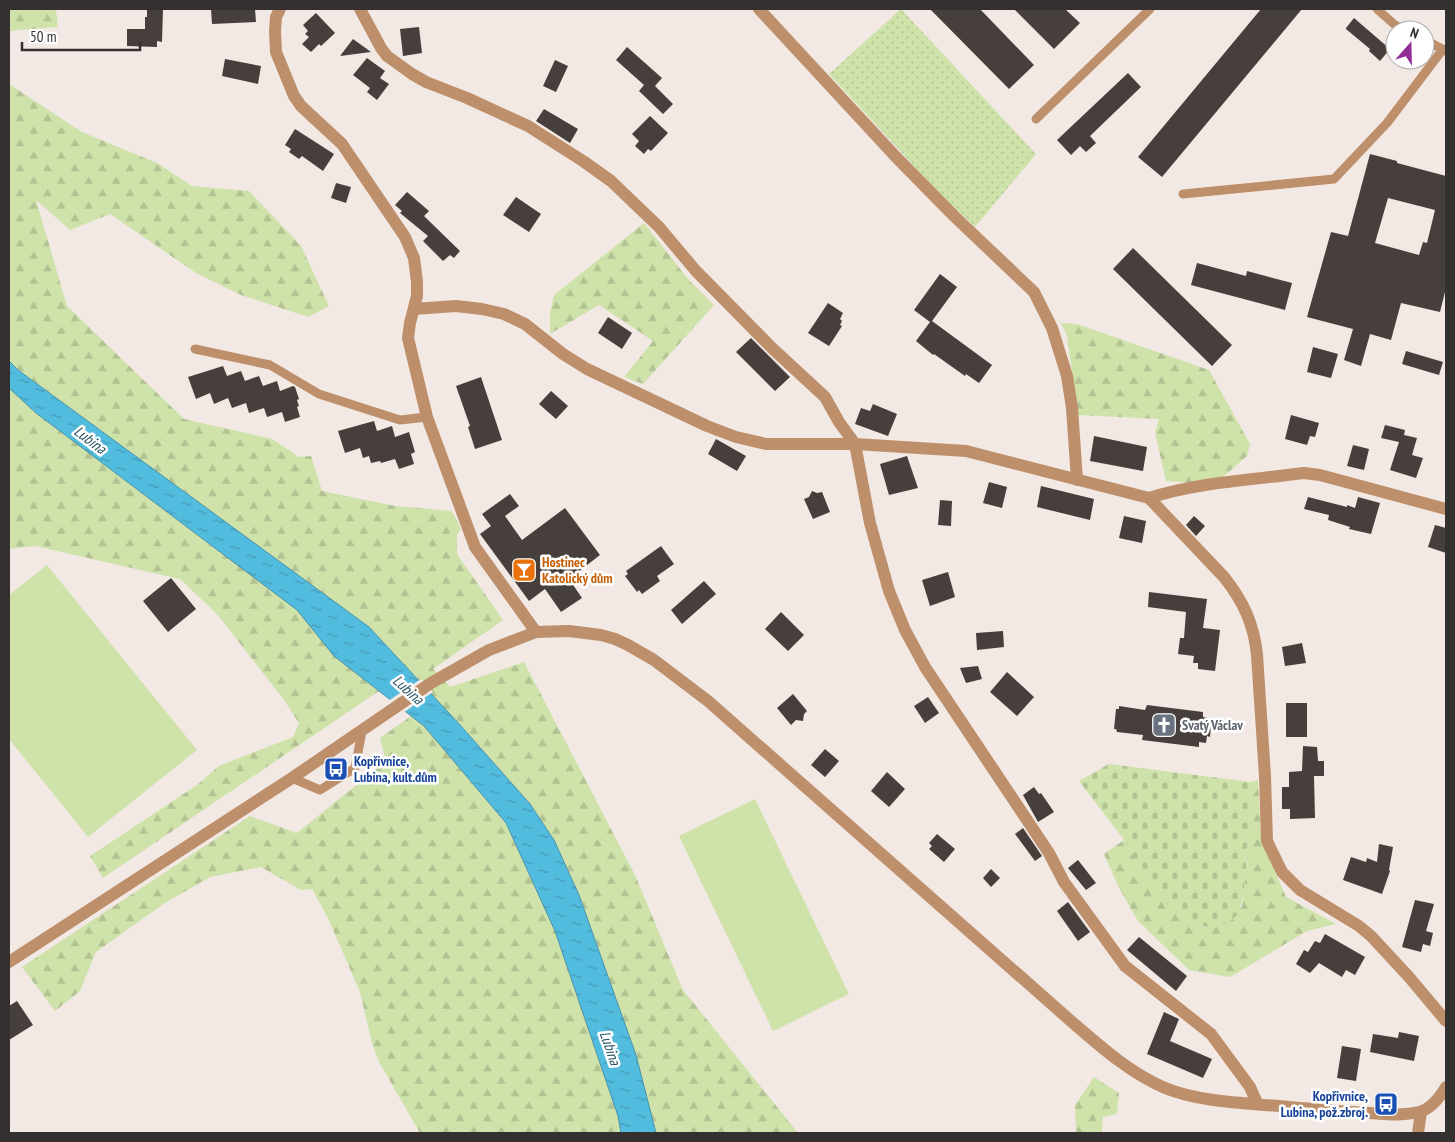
<svg xmlns="http://www.w3.org/2000/svg" width="1455" height="1142" viewBox="0 0 1455 1142" font-family="'PT Sans Narrow',sans-serif">
  <style>
    .grass { fill: url(#grass-dots) }
    .forest { fill: url(#forest-firs) }
    .cemetery { fill: url(#cemetery-stones) }
    .garden { fill: #cee2aa }
    .water { fill: url(#water-ripples); stroke: #4992aa }
    .pier { fill: #f2e9e4 }
    .building { fill: #463f3b; fill-rule: evenodd }
    .lines { fill: none; stroke-linecap: round; stroke-linejoin: round }
    .service { stroke: #be8f6b; stroke-width: 9 }
    .minor { stroke: #be8f6b; stroke-width: 12 }
    .tertiary { stroke: #be8f6b; stroke-width: 12 }
    .labels { text-anchor: middle; stroke-width: 5; stroke-linejoin: round; paint-order: stroke }
    .food-label { font-size: 14px; font-weight: bold; fill: #c56008; stroke: #fff; text-anchor: start }
    .worship-label { font-size: 14px; font-weight: bold; fill: #5b616d; stroke: #fff; text-anchor: start }
    .transit-label { font-size: 14px; font-weight: bold; fill: #164399; stroke: #fff; text-anchor: start }
    .water-label { font-size: 15px; font-style: italic; fill: #245160; stroke: #fff }
  </style>
  <defs>
    <pattern id="grass-dots" width="8" height="8" patternUnits="userSpaceOnUse" patternTransform="scale(1.25)"><rect width="8" height="8" fill="#cee2aa"/><path d="M2 2h.1M6 6h.1" fill="none" stroke="#b2c293" stroke-width="1.8" stroke-linecap="round"/></pattern>
    <pattern id="forest-firs" width="22" height="20" patternUnits="userSpaceOnUse" patternTransform="scale(1.25)"><rect width="22" height="20" fill="#cee2aa"/><path d="M5 1l3.5 6h-7zM16 11l3.5 6h-7z" fill="#b2c293"/></pattern>
    <pattern id="cemetery-stones" width="16" height="16" patternUnits="userSpaceOnUse" patternTransform="scale(1.25)"><rect width="16" height="16" fill="#cee2aa"/><path d="M2 7V4a2 2 0 0 1 4 0v3zM10 15v-3a2 2 0 0 1 4 0v3z" fill="#b2c293"/></pattern>
    <pattern id="water-ripples" width="26" height="14" patternUnits="userSpaceOnUse" patternTransform="scale(1.25)"><rect width="26" height="14" fill="#52bcde"/><path d="M2 4q2-2 4 0t4 0M15 11q2-2 4 0t4 0" fill="none" stroke="#4599b4"/></pattern>
  </defs>
  <rect width="100%" height="100%" fill="#f2e9e4"/>
  <!-- grass -->
  <path class="grass" d="M901 9 1036 154 975 227 939 193 829 74Z"/>
  <!-- forest -->
  <path class="forest" d="M9 9H56L58 27 9 31Z
    M9 84 82 132 157 163 192 186 249 191 301 246 329 306 308 317 241 295 196 273 110 214 70 230 36 200 67 306 184 419 272 439 299 457 311 456 322 491 395 506 452 511 461 529 457 535V554L503 620 433 669 450 687 524 662 635 875 683 990 798 1133H656L636 1055 579 895 554 840 530 804 461 726 369 627 18 370 9 361Z
    M644 223 688 279 714 305 643 384 624 377 653 341 599 305 550 334V313L554 295Z
    M1061 323 1077 324 1209 370 1250 444 1247 456 1215 484 1166 481 1155 433 1159 419 1078 415 1067 336Z
    M9 388 36 413 298 610 334 656 379 691 103 878 90 856 197 785 219 766 293 737 299 723 284 700 217 614 180 579 35 546 9 549Z
    M411 716 424 726 506 824 555 931 618 1116 621 1133H420L379 1062 372 1043 360 992 328 918 312 889 301 890 261 867 210 877 165 903 96 952 80 991 55 1011 22 967 250 816 297 833 386 761 380 738Z
    M1258 780 1261 839 1286 897 1336 924 1307 931 1230 977 1189 970 1138 921 1119 888 1104 854 1124 840 1146 876 1195 925 1197 922 1207 928 1242 907 1247 859 1250 782Z
    M1094 1077 1119 1093 1117 1114 1103 1117 1102 1133H1076L1075 1105Z"/>
  <!-- cemetery -->
  <path class="cemetery" d="M1109 764 1250 782C1249 803 1248 904 1237 915 1231 922 1219 926 1210 929L1197 922 1195 925 1169 907 1146 876 1124 840 1079 781Z"/>
  <!-- garden -->
  <path class="garden" d="M47 565 197 750 88 837 9 739V595Z
    M755 799 849 994 773 1031 679 836Z"/>
  <!-- water -->
  <path class="water" d="M9 361 18 370 369 627 461 726 530 804 554 840 579 895 636 1055 656 1133H621L618 1116 555 931 506 823 424 726 334 656 297 610 36 413 9 388Z"/>
  <!-- pier -->
  <path class="pier" d="M421 679 433 692 403 713 388 701Z"/>
  <!-- building -->
  <path class="building" d="M147 9H163L162 42 157 41V47L127 46V29H145V17H147Z
    M211 9H255L256 22 212 24Z
    M930 9H980L1034 65 1009 89Z
    M1014 9H1065L1080 23 1054 49Z
    M1261 9H1302L1162 177 1138 157Z
    M316 13 335 33 321 46 319 44 311 52 302 44 309 37 305 34 308 31 303 25Z
    M1354 18 1390 49 1380 61 1369 51 1370 49 1346 29V28Z
    M419 27 422 53 403 56 400 29Z
    M353 39 371 52 340 56Z
    M627 47 662 78 655 86 673 104 663 114 639 91 644 85 616 60Z
    M367 58 385 71 380 78 389 84 377 100 367 92 370 88 353 75Z
    M225 59 261 66 258 84 222 76Z
    M555 60 568 66 556 92 543 86Z
    M1128 73 1141 87 1090 136 1096 143 1086 152 1080 146 1071 155 1057 140Z
    M544 109 578 129 570 143 536 121Z
    M650 116 668 133 651 151 648 149 644 154 635 146 639 141 632 134Z
    M295 129 334 154 323 171 302 156 299 159 289 152 291 149 285 145Z
    M1370 154 1397 161V163L1446 176V288L1440 312 1401 303 1391 340 1370 334 1361 366 1344 360 1353 329 1307 317 1331 232 1348 236ZM1388 198 1435 210 1427 243 1423 242 1419 255 1375 243Z
    M336 183 351 187 346 203 331 198Z
    M407 192 429 211 424 216 460 251 454 258 450 255 443 261 423 241 428 236 400 213 402 211 395 205Z
    M516 197 541 214 529 232 503 215Z
    M1133 248 1232 345 1212 366 1113 269Z
    M1197 263 1246 276 1247 271 1292 283 1285 310 1191 285Z
    M940 274 957 287 932 321 992 365 979 383 966 374 965 376 934 354 933 355 916 341 930 322 914 310Z
    M828 303 843 313 840 319 842 321 840 325 842 326 829 346 808 333Z
    M608 317 632 333 622 349 598 333Z
    M751 338 790 377 775 391 736 352Z
    M1313 347 1338 354 1331 378 1307 372Z
    M1406 351 1443 362 1439 375 1402 364Z
    M223 366 227 376 241 371 245 381 259 376 263 386 277 381 280 391 293 386 295 387 299 399 297 400 299 406 297 407 300 417 285 422 282 412 267 417 264 408 249 413 246 403 232 408 228 398 214 404 210 393 196 399 188 377Z
    M481 377 502 440 475 449 468 427 470 426 456 386Z
    M551 391 568 406 556 419 539 404Z
    M873 404 897 414 888 436 855 424 861 408 870 411Z
    M1291 415 1319 423 1315 437 1310 436 1307 445 1285 439Z
    M374 421 377 431 392 426 395 437 409 432 415 452 411 454 414 464 399 469 395 459 381 463 380 461 371 463 369 456 363 458 360 448 345 453 338 431Z
    M1385 425 1405 430 1404 435 1417 438 1412 455 1423 458 1416 478 1390 470 1399 442 1381 438Z
    M1094 436 1147 447 1143 471 1090 461Z
    M716 439 746 456 737 471 708 454Z
    M1353 445 1369 449 1364 470 1347 466Z
    M907 456 918 488 889 495 880 464Z
    M989 482 1007 487 1002 508 983 503Z
    M1041 486 1094 499 1090 520 1037 507Z
    M812 491 817 493 822 492 830 512 813 519 804 499 809 497Z
    M510 494 519 506 505 516 522 540 565 508 600 555 569 579 582 598 561 612 545 589 529 601 480 534 491 526 482 514Z
    M1308 497 1347 507V505L1355 508 1358 497 1380 503 1371 534 1349 529 1350 527 1328 520 1329 515 1304 509Z
    M940 500 952 501 951 526 938 525Z
    M1124 516 1146 521 1142 543 1119 538Z
    M1194 516 1205 526 1196 536 1186 525Z
    M1435 525 1446 528V553L1428 547Z
    M661 546 674 564 657 576 660 581 642 594 639 590 637 592 625 576 628 574 626 571Z
    M948 572 955 597 930 606 922 580Z
    M171 578 196 609 168 632 143 601Z
    M704 581 716 594 682 624 671 610Z
    M1149 592 1207 599 1203 628 1220 630 1215 671 1198 669V663H1193L1194 656 1178 654 1180 638H1184L1186 612 1148 607Z
    M781 612 804 635 788 651 765 629Z
    M1003 631 1004 647 977 650 976 633Z
    M1302 643 1306 663 1285 666 1282 647Z
    M978 666 982 679 966 683 960 668Z
    M1007 672 1034 697 1017 716 990 692Z
    M793 694 807 711 804 714 803 721 796 720 791 725 777 708Z
    M928 697 939 713 925 723 914 706Z
    M1286 703H1307V737H1286Z
    M1147 705 1203 712V717L1209 718V724H1211L1210 737 1207 736 1206 743 1199 742V747L1142 740 1143 735 1117 732 1116 729H1114L1116 709H1119V706L1145 710Z
    M1303 746 1317 747 1318 761H1324V776H1314L1315 818 1290 819V809H1282V787H1289V772L1302 771Z
    M825 749 839 761 825 777 811 765Z
    M887 772 905 789 889 807 871 791Z
    M1034 787 1039 794 1041 793 1054 812 1038 822 1023 795Z
    M1023 828 1042 856 1035 861 1015 834Z
    M937 834 955 849 944 862 929 849 932 846 929 843Z
    M1379 844 1393 847 1389 870 1390 871 1382 894 1343 880 1351 857 1366 862 1367 858 1377 862Z
    M1078 860 1096 883 1086 890 1068 868Z
    M991 869 1000 878 991 887 983 878Z
    M1415 900 1434 904 1426 931 1433 933 1430 946 1423 944 1421 952 1402 947Z
    M1068 902 1090 932 1078 941 1057 911Z
    M1325 934 1365 957 1355 975 1346 970 1342 977 1319 963 1310 973 1296 964 1304 950 1308 952 1315 941 1320 943Z
    M1139 937 1187 976 1176 991 1127 950Z
    M17 1001 33 1025 9 1040V1006Z
    M1164 1012 1179 1019 1170 1041 1212 1059 1203 1078 1147 1054Z
    M1399 1032 1419 1036 1414 1061 1370 1052 1373 1034 1398 1038Z
    M1342 1046 1361 1049 1356 1081 1337 1078Z"/>
  <g class="lines">
    <!-- service -->
    <path class="service" d="M1377 9 1395 25 1405 30
      M1425 40 1446 51
      M1036 119 1150 9
      M1183 194 1334 179 1387 123 1443 49
      M195 349 270 365 319 394 400 420 427 417
      M292 778 320 790 355 768 362 731"/>
    <!-- minor -->
    <path class="minor" d="M280 9 276 17 275 31 276 52 294 96 301 106 342 144 405 237 414 258 417 282V296L410 323 408 338 427 417 475 547 536 632
      M360 9 381 48 387 56 412 74 426 82 467 98 528 126 583 161 611 181 659 227 696 271 773 349 825 397 839 422 855 444 870 523 889 591 905 630 925 667 1049 853 1064 882 1125 966 1211 1034 1250 1087 1257 1103
      M759 9 896 157 955 217 1034 292 1052 328 1067 376 1072 408 1077 480
      M414 309 456 306 482 309 504 314 525 324 563 354 587 369 707 426 736 437 766 444H855L966 451 1149 498C1198 482 1252 480 1304 473L1320 475 1446 509
      M1149 498 1224 577C1243 601 1254 624 1257 655L1265 776 1267 841 1282 872 1300 890 1359 926 1371 936 1409 977 1446 1021
      M1418 1133 1421 1112"/>
    <!-- tertiary -->
    <path class="tertiary" d="M9 962 292 778 431 683 489 650 536 632 569 631 601 635 615 639 628 645 654 660 708 701 1072 1022C1101 1047 1130 1073 1165 1088 1202 1103 1250 1103 1289 1107 1316 1109 1343 1112 1369 1113 1386 1114 1403 1116 1419 1112 1431 1109 1440 1097 1446 1087"/>
  </g>
  <!-- icons -->
  <defs>
    <g id="bar-square" transform="scale(1.25)"><rect x="-9" y="-9" width="18" height="18" rx="4" fill="#e8710a" stroke="#fff"/><path d="M-6-5H6L.8 .8V4.5H3.5V6h-7V4.5H-.8V.8Z" fill="#fff"/></g>
    <g id="church-square" transform="scale(1.25)"><rect x="-9" y="-9" width="18" height="18" rx="4" fill="#6b7280" stroke="#fff"/><path d="M-1.2-6h2.4v3.5h3.3v2.4h-3.3V6h-2.4V-.1h-3.3v-2.4h3.3Z" fill="#fff"/></g>
    <g id="bus-square" transform="scale(1.25)"><rect x="-9" y="-9" width="18" height="18" rx="4" fill="#1a4fb4" stroke="#fff"/><path d="M-5-6H5V4H4V6H2V4H-2V6H-4V4H-5ZM-3.5-4V0h7V-4ZM-3.5 1.2v1.5H-2V1.2ZM2 1.2v1.5H3.5V1.2Z" fill="#fff"/></g>
  </defs>
  <g fill-rule="evenodd">
    <use href="#bar-square" x="524" y="570"/>
    <use href="#church-square" x="1164" y="725"/>
    <use href="#bus-square" x="336" y="769"/>
    <use href="#bus-square" x="1386" y="1104"/>
  </g>
  <g class="labels">
    <!-- food labels -->
    <g class="food-label">
      <text x="542" y="567">Hostinec<tspan x="542" dy="16">Katolický dům</tspan></text>
    </g>
    <!-- worship labels -->
    <g class="worship-label">
      <text x="1182" y="730">Svatý Václav</text>
    </g>
    <!-- transit labels -->
    <g class="transit-label">
      <text x="354" y="766">Kopřivnice,<tspan x="354" dy="16">Lubina, kult.dům</tspan></text>
      <text x="1368" y="1101" text-anchor="end">Kopřivnice,<tspan x="1368" dy="16">Lubina, pož.zbroj.</tspan></text>
    </g>
    <!-- water labels -->
    <g class="water-label">
      <text transform="translate(90 440) rotate(37)" y="5">Lubina</text>
      <text transform="translate(408 690) rotate(42)" y="5">Lubina</text>
      <text transform="translate(610 1048) rotate(71)" y="5">Lubina</text>
    </g>
  </g>
  <!-- border -->
  <rect width="1455" height="1142" fill="none" stroke="#34302f" stroke-width="20"/>
  <!-- north arrow -->
  <g transform="translate(1410 45) rotate(20)"><circle r="24" fill="#ffffff" stroke="#aeacac"/>
  <path d="M0-4L9 19L0 12L-9 19Z" fill="#902e95"/>
  <text y="-8" font-size="14" font-weight="bold" text-anchor="middle" fill="#34302f">N</text>
  </g>
  <!-- scale -->
  <path d="M22 42v8h118v-8" fill="none" stroke="#34302f" stroke-width="2.5"/>
  <text x="30" y="42" font-size="15" fill="#34302f" stroke="#ffffff" stroke-width="4" paint-order="stroke">50 m</text>
</svg>
